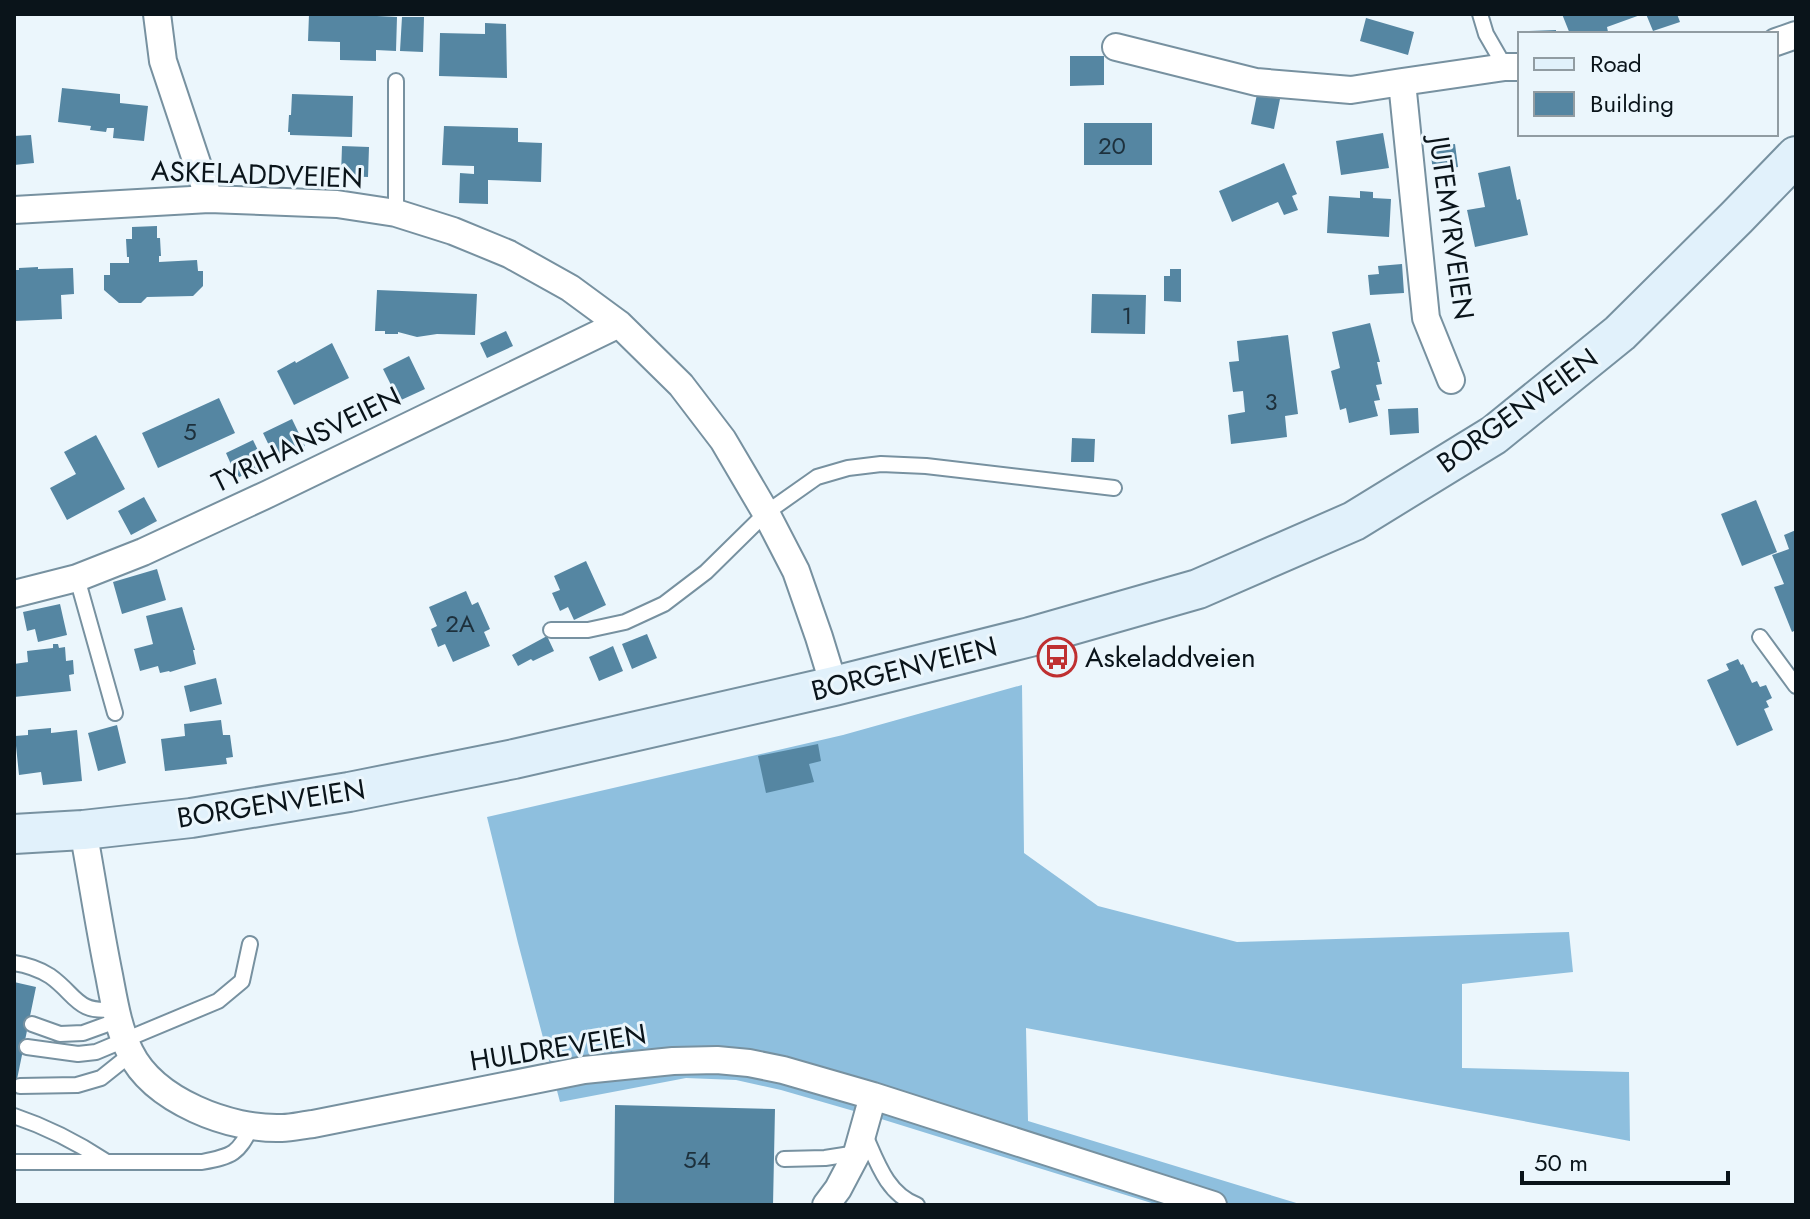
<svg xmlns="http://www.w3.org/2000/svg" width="1810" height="1219" viewBox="0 0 1810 1219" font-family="Jost,sans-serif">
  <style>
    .forest { fill: #8ebfde }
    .building { fill: #5586a2 }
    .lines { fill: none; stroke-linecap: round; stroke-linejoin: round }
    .lane-casing { stroke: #7791a0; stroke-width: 18 }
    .street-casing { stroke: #7791a0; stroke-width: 30 }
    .secondary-casing { stroke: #7791a0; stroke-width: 42 }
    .lane { stroke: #fff; stroke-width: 14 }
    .street { stroke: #fff; stroke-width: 26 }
    .secondary { stroke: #e1f1fb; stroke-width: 38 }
    .labels { text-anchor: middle; stroke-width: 6; stroke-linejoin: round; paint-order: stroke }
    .number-label { font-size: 24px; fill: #1d303c }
    .street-label { font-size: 28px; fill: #0a141a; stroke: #ebf6fc }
    .poi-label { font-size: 28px; fill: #0a141a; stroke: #ebf6fc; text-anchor: start }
  </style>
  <rect width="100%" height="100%" fill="#ebf6fc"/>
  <!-- forest -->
  <path class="forest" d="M1022 685 1024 853 1098 906 1237 942 1569 932 1573 972 1462 984V1068L1629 1072 1630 1141 1026 1028 1028 1121 1303 1205H1158L878 1118 781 1090 736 1080 686 1078 560 1102 518 943 487 817 843 735Z"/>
  <!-- building -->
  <path class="building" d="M309 14H377V16L397 17 396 51 376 50V61L340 60V42L308 41Z
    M1562 14H1643L1607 27 1608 32 1603 34H1570Z
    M1646 14H1677L1680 22 1653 31Z
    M402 17H424L423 52 400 51Z
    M1366 18 1414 32 1408 55 1360 41Z
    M485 23 506 24 507 78 439 76 440 33 485 34Z
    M1556 30V34H1529V31Z
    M1070 56H1104V85L1070 86Z
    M62 88 120 94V103L148 106 144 141 113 138 114 128H107L106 132 90 130 91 126 58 122Z
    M292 94 353 96 352 137 290 135V132H288L289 115H291Z
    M1257 94 1280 99 1274 129 1251 124Z
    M1084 123H1152V165H1084Z
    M444 126 518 128V142L542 143 541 182 488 180V204L459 203 460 173 474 174V166L442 165Z
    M1383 133 1389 168 1341 175 1336 141Z
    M31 135 34 163 14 165V136Z
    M1455 144 1458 167 1433 171 1430 148Z
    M342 146 369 147 368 177 341 176Z
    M1284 163 1297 194 1292 196 1298 210 1284 215 1278 202 1232 222 1219 191Z
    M1510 166 1517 200 1520 199 1528 235 1475 247 1467 210 1485 207 1478 173Z
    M1360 191 1373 192V198L1391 199 1389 237 1327 233 1329 196 1360 198Z
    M157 226V238H160L161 256H159V262L197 260 198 271H203V286L193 296 147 297 141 303H119L104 290V275H110V263H129V257H127L126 239H132V227Z
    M1402 264 1404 293 1370 295 1368 275 1379 274 1378 266Z
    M38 267V269L73 268 74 294 61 295 62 319 14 321V270H19V268Z
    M1170 269H1181V302L1164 301V276H1170Z
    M377 290 477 294 475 335 437 334 417 337 398 332V334H385V331H375Z
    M1092 294 1146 295 1145 334 1091 333Z
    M1370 323 1380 362H1377L1382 384 1376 385 1380 400 1374 401 1378 416 1349 423 1346 408 1340 410 1331 371 1340 368 1332 332Z
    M506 331 513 346 487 358 480 343Z
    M1288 335 1298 414 1285 416 1287 437 1231 444 1228 415 1245 412 1243 391 1233 392 1229 362 1239 361 1237 341Z
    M332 343 349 378 294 405 277 371 295 361 296 363Z
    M409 356 425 389 399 401 383 369Z
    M219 398 235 433 158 468 142 433Z
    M1418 408 1419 433 1390 435 1388 409Z
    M292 419 305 446 276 460 263 433Z
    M96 435 125 489 67 520 50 488 76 474 64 452Z
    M1072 438 1095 439 1094 462H1071Z
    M253 440 265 465 237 478 226 453Z
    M144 497 157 521 131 535 118 511Z
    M1756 500 1777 552 1742 566 1721 514Z
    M1796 530V630L1792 632 1774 587 1784 584 1772 555 1789 549 1784 535Z
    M586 561 606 605 574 620 568 607 560 611 552 593 560 590 554 576Z
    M157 569 166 600 122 614 113 582Z
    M466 591 472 605 478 602 490 629 484 632 490 646 453 662 445 644 438 647 431 629 437 626 429 607Z
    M60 604 67 635 38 642 35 629 27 631 23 612Z
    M182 607 195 650H193L196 664 170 672 169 671 160 673 158 666 140 671 134 649 153 644 146 616Z
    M647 634 657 658 632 669 622 644Z
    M547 636 554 651 533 661 531 659 518 666 512 655Z
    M53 644H58L59 648 65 647 66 661 73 660 74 674 69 675 71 691 14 697V664L28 662 27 651 53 648Z
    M613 646 623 671 599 681 589 657Z
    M1738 659 1741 665 1743 664 1752 683 1757 681 1760 687 1766 685 1772 698 1766 701 1769 707 1764 709 1773 730 1737 746 1707 680 1729 670 1726 664Z
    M216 678 222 704 190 712 184 686Z
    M221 720 223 735H230L233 757 226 758 227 764 165 771 161 739 185 736 184 724Z
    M117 725 126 763 98 771 88 733Z
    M51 728V733L77 730 82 781 43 785 41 772 19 775 15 736 28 735V730Z
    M818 744 821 761 809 764 814 782 766 793 758 756Z
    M14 982 36 987 15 1089H14Z
    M615 1105 775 1109 773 1205H614Z"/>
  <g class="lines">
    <!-- lane casing -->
    <g class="lane-casing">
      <path id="lane" d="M1480 14 1486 34 1505 67
        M396 213V81
        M77 578 115 713
        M551 630H588L625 622 664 604 706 572 766 513 817 477 848 468 881 464 926 466 1114 488
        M1760 637 1796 686
        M14 963C27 965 39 969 50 976 77 995 76 1014 115 1009
        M32 1024 60 1034 83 1033 119 1020
        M27 1047 78 1054 96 1052 218 1001 242 981 250 944
        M20 1086 77 1085 101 1078 131 1054
        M14 1116C47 1127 78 1143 107 1162
        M865 1135C877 1162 887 1194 917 1205
        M784 1159 825 1158 857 1153
        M14 1162H202C233 1156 238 1154 252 1126"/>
    </g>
    <!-- street casing -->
    <g class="street-casing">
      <path id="street" d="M157 14 163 61 209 199
        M1776 42 1796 35
        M1116 47 1256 82 1351 90 1402 82 1426 318 1451 380
        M1402 82 1505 67H1520
        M14 210 209 199 337 204 396 213 453 231 509 254 570 288 619 324 681 385 723 440 766 513 796 571 819 637 834 686
        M14 594 77 578 143 552 268 494 619 324
        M83 830C92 878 99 926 109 975 114 1001 118 1028 130 1052 154 1101 230 1130 282 1128 292 1128 303 1125 313 1124L584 1070 673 1061 717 1060 749 1063 783 1070 873 1096 1213 1205
        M826 1205 838 1189 857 1153 873 1096"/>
    </g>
    <!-- secondary casing -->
    <g class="secondary-casing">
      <path id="secondary" d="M14 834 83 830 191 818 349 792 514 759 834 686 1030 637 1198 589 1354 521 1494 435 1620 333 1737 217 1796 156"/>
    </g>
    <!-- lane -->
    <use href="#lane" class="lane"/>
    <!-- street -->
    <use href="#street" class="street"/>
    <!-- secondary -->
    <use href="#secondary" class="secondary"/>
  </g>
  <!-- icons -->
  <defs>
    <g id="bus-ring" transform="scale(2)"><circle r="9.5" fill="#ebf6fc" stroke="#bf3031" stroke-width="1.5"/><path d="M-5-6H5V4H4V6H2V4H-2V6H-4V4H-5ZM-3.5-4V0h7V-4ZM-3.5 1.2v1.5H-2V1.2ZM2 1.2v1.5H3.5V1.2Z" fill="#bf3031"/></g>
  </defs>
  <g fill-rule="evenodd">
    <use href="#bus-ring" x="1057" y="657"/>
  </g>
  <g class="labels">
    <!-- number labels -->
    <g class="number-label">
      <text x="1112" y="154">20</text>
      <text x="1127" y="324">1</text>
      <text x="1271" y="410">3</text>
      <text x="190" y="440">5</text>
      <text x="460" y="632">2A</text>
      <text x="697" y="1168">54</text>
    </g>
    <!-- street labels -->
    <g class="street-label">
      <text transform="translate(257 174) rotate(2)" y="10">ASKELADDVEIEN</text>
      <text transform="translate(1452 228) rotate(82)" y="10">JUTEMYRVEIEN</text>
      <text transform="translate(1517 410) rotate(-36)" y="10">BORGENVEIEN</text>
      <text transform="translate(306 439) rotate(-26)" y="10">TYRIHANSVEIEN</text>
      <text transform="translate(904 668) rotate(-14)" y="10">BORGENVEIEN</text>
      <text transform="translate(271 803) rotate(-9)" y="10">BORGENVEIEN</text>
      <text transform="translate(558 1047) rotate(-9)" y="10">HULDREVEIEN</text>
    </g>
    <!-- poi labels -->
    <g class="poi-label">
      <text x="1085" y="667">Askeladdveien</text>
    </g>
  </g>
  <!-- border -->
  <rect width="1810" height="1219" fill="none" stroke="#0a141a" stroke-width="32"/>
  <!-- legend -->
  <rect x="1518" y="32" width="260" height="104" fill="#ebf6fc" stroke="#919ca2" stroke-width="2"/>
  <rect x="1534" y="58" width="40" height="12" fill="#e1f1fb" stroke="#919ca2" stroke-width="2"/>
  <text x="1590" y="72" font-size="24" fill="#0a141a">Road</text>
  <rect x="1534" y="92" width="40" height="24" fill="#5586a2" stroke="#919ca2" stroke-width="2"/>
  <text x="1590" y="112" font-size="24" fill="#0a141a">Building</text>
  <!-- scale -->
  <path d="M1522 1171v12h206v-12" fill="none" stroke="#0a141a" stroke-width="4"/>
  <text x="1534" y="1171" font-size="24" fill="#0a141a" stroke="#ebf6fc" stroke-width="6" paint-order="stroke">50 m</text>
</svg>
